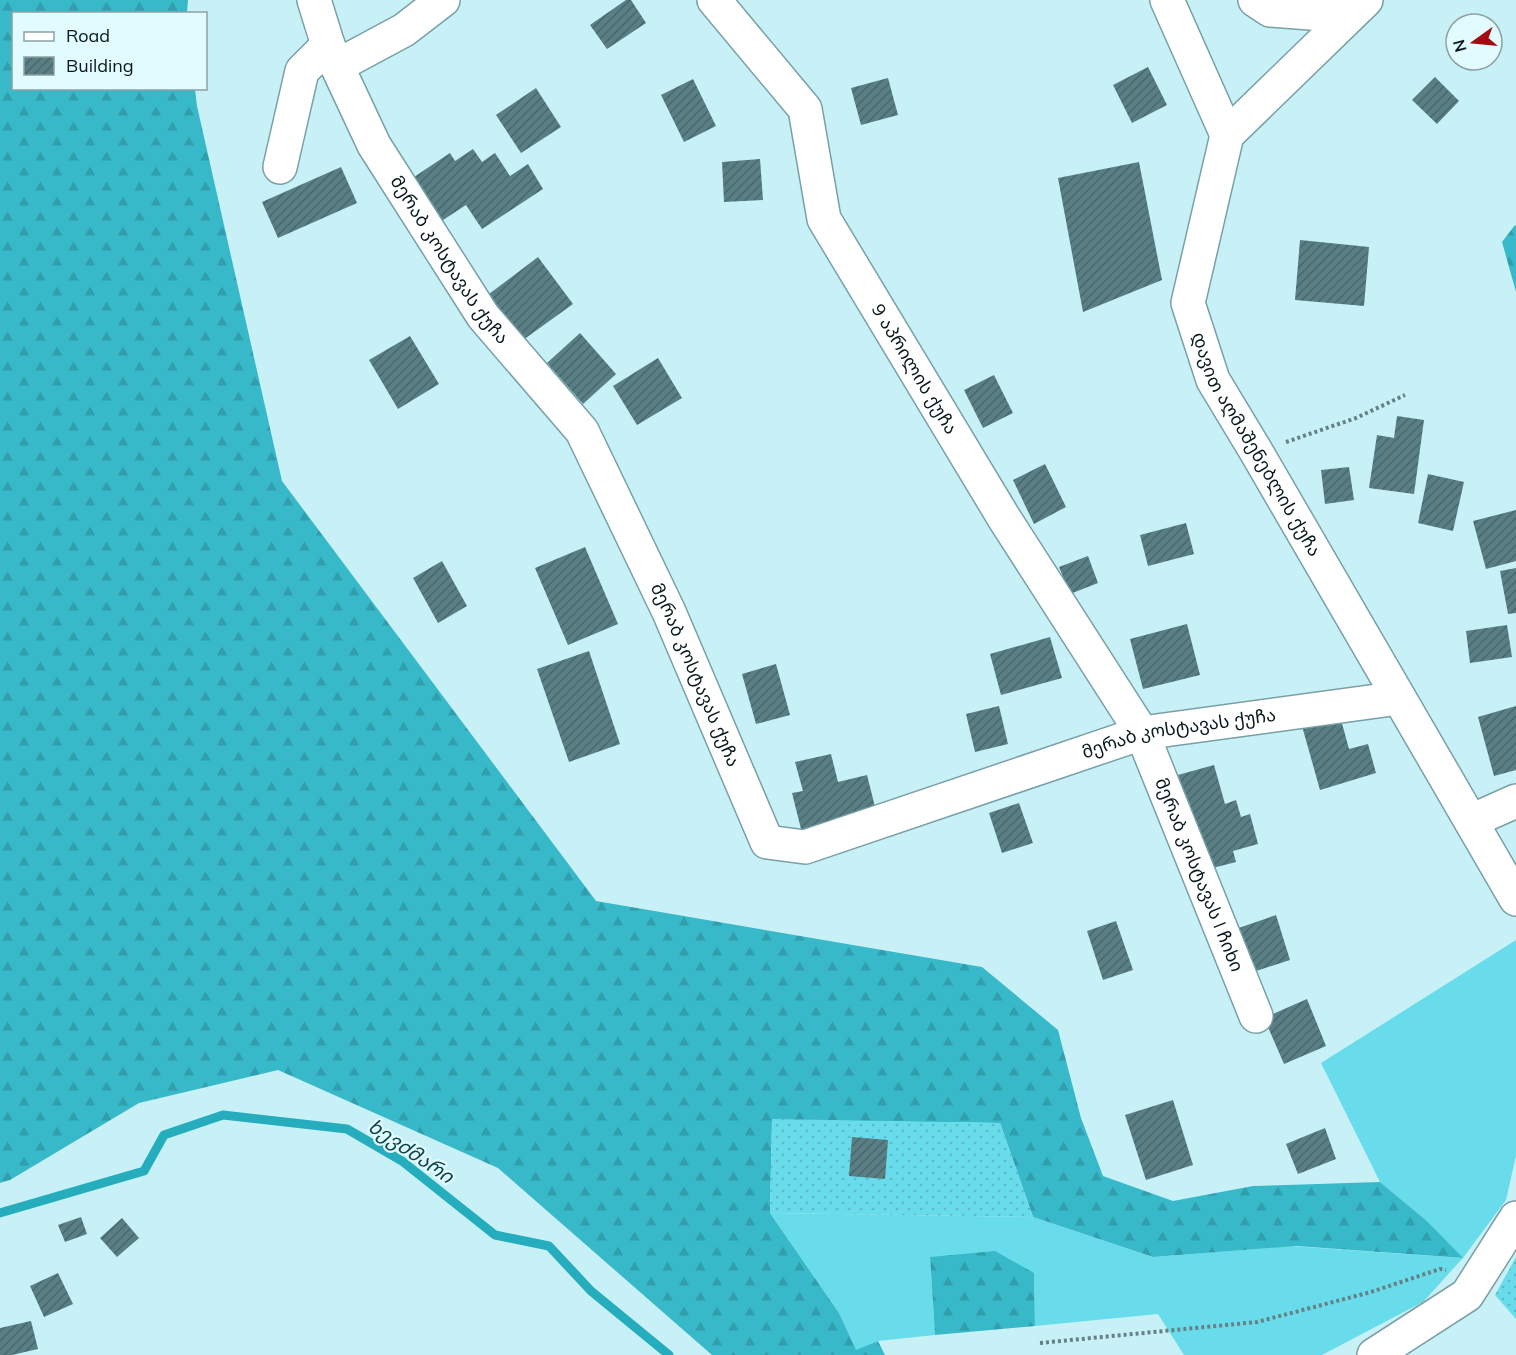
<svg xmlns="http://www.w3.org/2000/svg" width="1516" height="1355" viewBox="0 0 1516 1355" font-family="Mulish,'Noto Sans Georgian',sans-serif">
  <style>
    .grass { fill: #69dceb }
    .forest { fill: url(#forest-firs) }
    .garden { fill: url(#garden-dots) }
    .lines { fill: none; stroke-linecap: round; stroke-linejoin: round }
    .stream { stroke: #26adbd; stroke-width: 9 }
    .building { fill: url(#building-hatch) }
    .minor-casing { stroke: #79a0a6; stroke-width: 36 }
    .path { stroke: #658185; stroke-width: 4; stroke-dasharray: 3 3; stroke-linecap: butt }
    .minor { stroke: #fff; stroke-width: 33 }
    .labels { text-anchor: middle; stroke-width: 4.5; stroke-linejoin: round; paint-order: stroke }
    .street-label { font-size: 18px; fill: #0a1a1c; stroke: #e2fbfe }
    .water-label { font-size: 20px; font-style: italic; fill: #0c454c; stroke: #e2fbfe }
  </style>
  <defs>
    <pattern id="forest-firs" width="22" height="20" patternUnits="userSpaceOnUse" patternTransform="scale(1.5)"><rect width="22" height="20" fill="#38b9c9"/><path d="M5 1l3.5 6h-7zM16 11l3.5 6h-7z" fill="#309eac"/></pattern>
    <pattern id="garden-dots" width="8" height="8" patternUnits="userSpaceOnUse" patternTransform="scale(1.5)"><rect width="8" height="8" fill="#69dceb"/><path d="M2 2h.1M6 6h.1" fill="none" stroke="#5abcc9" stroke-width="1.8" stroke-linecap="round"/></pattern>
    <pattern id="building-hatch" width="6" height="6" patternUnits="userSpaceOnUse" patternTransform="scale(1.5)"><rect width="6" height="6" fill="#597f85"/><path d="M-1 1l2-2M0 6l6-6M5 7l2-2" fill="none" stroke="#48676c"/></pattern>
  </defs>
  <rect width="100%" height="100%" fill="#c8f1f7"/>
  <!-- grass -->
  <path class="grass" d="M1516 940V1156L1506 1200 1463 1258 1423 1302 1322 1355H1184L1158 1314 1035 1326 1034 1273 930 1257 935 1335 878 1341 856 1351 839 1313 770 1213 1033 1217 1153 1257 1290 1246 1462 1258 1427 1221 1380 1182 1321 1063Z"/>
  <!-- forest -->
  <path class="forest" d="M0 0H188L187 13 14 14V88L195 89 197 106 282 481 596 901 982 967 1058 1030 1081 1118 1103 1176 1173 1201 1253 1186 1380 1182 1427 1221 1463 1258 1296 1246 1153 1257 1033 1217 1000 1123 772 1120 770 1213 839 1313 856 1350 878 1341 885 1355H712L498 1168 278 1070 139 1103 10 1180 0 1183Z
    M1515 225 1516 226V292L1502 242Z
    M995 1251 1034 1273 1035 1326 935 1335 930 1257Z"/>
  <!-- garden -->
  <path class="garden" d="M772 1119 1000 1123 1033 1217 770 1213Z
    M1516 1257V1319L1495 1295Z"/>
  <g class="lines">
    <!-- stream -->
    <path class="stream" d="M0 1213 144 1171 164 1135 223 1115 347 1129 402 1161 495 1235 549 1246 591 1291 669 1355"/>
  </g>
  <!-- building -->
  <path class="building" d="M626 0H631L646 23 607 49 590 25Z
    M1148 67 1167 105 1132 123 1113 85Z
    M1435 77 1459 101 1437 124 1412 100Z
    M888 78 898 115 861 125 851 88Z
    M693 79 716 126 684 142 661 95Z
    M536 88 561 127 521 153 496 115Z
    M473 149 482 162 495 153 510 176 528 164 543 189 482 229 466 205 440 222 411 179 450 153 455 161Z
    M760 159 763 200 724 202 722 162Z
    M1139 162 1162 280 1083 312 1058 178Z
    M341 167 357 203 278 238 262 202Z
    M1300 240 1369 247 1364 306 1295 300Z
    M538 257 573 304 523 340 489 294Z
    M580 333 616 374 583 404 547 363Z
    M410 336 439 384 398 409 369 360Z
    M658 358 682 398 637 425 613 386Z
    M994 375 1013 413 983 428 964 390Z
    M1397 416 1424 420 1414 494 1369 488 1377 435 1394 438Z
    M1045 464 1066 507 1034 524 1013 480Z
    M1349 467 1354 500 1325 504 1321 470Z
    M1428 474 1464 482 1453 531 1418 523Z
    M1516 510V561L1486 569 1473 521Z
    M1186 523 1194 554 1148 566 1140 535Z
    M585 547 618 624 568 645 535 568Z
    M1088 556 1098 583 1070 594 1059 567Z
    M442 561 467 606 438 623 413 578Z
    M1516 568V613L1508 614 1500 571Z
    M1187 624 1200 675 1143 689 1130 639Z
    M1507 625 1512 657 1470 663 1466 631Z
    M1050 637 1062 678 1001 695 990 654Z
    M589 651 620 744 569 762 537 669Z
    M776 664 790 715 756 724 742 674Z
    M999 706 1008 744 975 752 966 714Z
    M1516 706V770L1494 776 1478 717Z
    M1340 716 1349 749 1368 744 1376 773 1320 790 1302 726Z
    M831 754 838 782 867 775 878 819 803 837 792 793 803 791 795 762Z
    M1214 765 1225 804 1236 800 1241 817 1250 814 1258 844 1233 851 1236 862 1205 870 1178 775Z
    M1019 803 1033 843 1002 853 989 813Z
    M1276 915 1290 960 1247 974 1233 930Z
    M1116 921 1133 970 1103 980 1087 931Z
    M1307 999 1326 1046 1284 1064 1264 1018Z
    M1173 1100 1193 1165 1146 1180 1125 1115Z
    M1325 1128 1336 1159 1298 1174 1286 1144Z
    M852 1137 888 1140 885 1179 849 1176Z
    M81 1217 87 1234 65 1242 58 1225Z
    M122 1218 139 1238 117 1257 100 1238Z
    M58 1273 73 1304 44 1317 30 1286Z
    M31 1321 38 1349 12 1355H0V1328Z"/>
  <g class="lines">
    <!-- minor casing -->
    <g class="minor-casing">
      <g id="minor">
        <path d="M314 0 328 45 336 65"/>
        <path id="s1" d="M443 0 404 30 337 66 374 145 483 316 582 431 669 612 767 842 805 847 1142 733 1399 698"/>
        <path id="s2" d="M714 0 805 109 824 219 1004 518 1142 733 1256 1016"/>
        <path d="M1167 0 1227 135"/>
        <path d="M1255 0 1270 10 1349 16"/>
        <path id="s3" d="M1366 0 1227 135 1188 303 1213 380 1257 453 1516 899"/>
        <path d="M280 167 302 71 328 45"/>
        <path d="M1471 821 1516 801"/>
        <path d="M1374 1355 1467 1295 1516 1218"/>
      </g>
    </g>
    <!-- path -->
    <path class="path" d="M1286 442 1356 418 1405 395
      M1040 1343 1257 1322 1371 1292 1440 1269 1446 1270"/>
    <!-- minor -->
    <use href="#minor" class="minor"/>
  </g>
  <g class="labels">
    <!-- street labels -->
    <g class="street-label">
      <text dy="6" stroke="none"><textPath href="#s1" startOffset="350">მერაბ კოსტავას ქუჩა</textPath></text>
      <text dy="6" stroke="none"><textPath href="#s2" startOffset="429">9 აპრილის ქუჩა</textPath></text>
      <text dy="6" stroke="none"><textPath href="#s3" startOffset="524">დავით აღმაშენებლის ქუჩა</textPath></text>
      <text dy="6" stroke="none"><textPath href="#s1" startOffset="836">მერაბ კოსტავას ქუჩა</textPath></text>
      <text dy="6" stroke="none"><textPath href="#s1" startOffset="1448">მერაბ კოსტავას ქუჩა</textPath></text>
      <text dy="6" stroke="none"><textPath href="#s2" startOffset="1011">მერაბ კოსტავას I ჩიხი</textPath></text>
    </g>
    <!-- water labels -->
    <g class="water-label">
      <text transform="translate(411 1151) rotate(34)" y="7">ხევძმარი</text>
    </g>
  </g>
  <!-- legend -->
  <rect x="12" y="12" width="195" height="78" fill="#e2fbfe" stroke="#8ca1a4" stroke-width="1.5"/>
  <rect x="24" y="32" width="30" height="9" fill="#ffffff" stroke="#8ca1a4" stroke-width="1.5"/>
  <text x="66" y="42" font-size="18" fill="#0a1a1c">Road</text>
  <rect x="24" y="57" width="30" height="18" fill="url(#building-hatch)" stroke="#8ca1a4" stroke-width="1.5"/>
  <text x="66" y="72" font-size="18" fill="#0a1a1c">Building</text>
  <!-- north arrow -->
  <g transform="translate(1474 42) rotate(255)"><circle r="28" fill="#e2fbfe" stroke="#8ca1a4" stroke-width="1.5"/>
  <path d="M0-4.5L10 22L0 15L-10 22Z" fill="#a30a12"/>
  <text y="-9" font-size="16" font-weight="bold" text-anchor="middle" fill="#0a1a1c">N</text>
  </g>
</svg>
